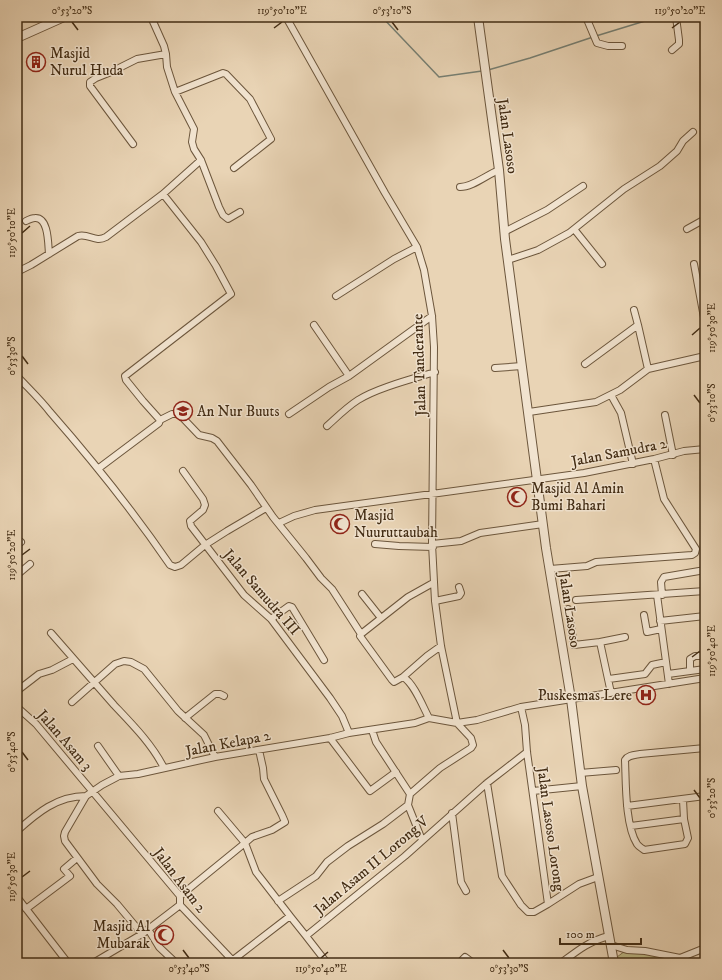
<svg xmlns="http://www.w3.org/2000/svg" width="722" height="980" viewBox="0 0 722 980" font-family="'IM FELL DW Pica',serif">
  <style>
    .green { fill: #bebb88; stroke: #80744e }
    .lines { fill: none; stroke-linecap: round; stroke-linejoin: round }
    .stream { stroke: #767f73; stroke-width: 1.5 }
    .minor-casing { stroke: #6c563c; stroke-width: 8 }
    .tertiary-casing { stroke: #6c563c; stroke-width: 10 }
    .minor { stroke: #f1e3cf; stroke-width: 6 }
    .tertiary { stroke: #f1e3cf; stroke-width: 8 }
    .ticks { fill: none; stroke: #422c14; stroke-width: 1.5 }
    .labels { text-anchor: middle; stroke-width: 3; stroke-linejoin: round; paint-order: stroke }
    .poi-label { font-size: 15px; fill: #422c14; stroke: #f1e3cf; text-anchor: start }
    .street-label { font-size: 15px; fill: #422c14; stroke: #f1e3cf }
    .neatline { fill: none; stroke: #422c14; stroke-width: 1.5 }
    .ticks-label { font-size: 10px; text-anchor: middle; fill: #422c14 }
  </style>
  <rect width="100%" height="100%" fill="#e9d4b5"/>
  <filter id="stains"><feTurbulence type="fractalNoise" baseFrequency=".005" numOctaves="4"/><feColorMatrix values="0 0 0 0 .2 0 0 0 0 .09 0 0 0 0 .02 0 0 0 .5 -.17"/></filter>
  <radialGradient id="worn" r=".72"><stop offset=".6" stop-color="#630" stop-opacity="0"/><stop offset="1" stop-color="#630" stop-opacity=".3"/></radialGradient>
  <!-- green -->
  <path class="green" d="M625 951 668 957 674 963H617V957Z"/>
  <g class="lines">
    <!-- stream -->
    <path class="stream" d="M382 17 439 77 482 71
      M596 36 658 17
      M488 70 530 58 593 37"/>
    <!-- minor casing -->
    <g class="minor-casing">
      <path id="minor" d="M151 17 164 46 166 54 167 67 175 92 194 129 192 142 194 149 201 160 219 207 223 215 228 219 240 212
        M247 17H250
        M286 17 385 193 417 247 424 270 432 316 434 347 432 544 435 601 441 646 457 723 471 738 473 745 471 748 440 768 410 794
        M586 17 597 43 608 46H622
        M672 50 679 44V40L676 17
        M175 92 223 73 226 74 250 99 271 139 234 168
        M133 144 90 86V82L96 78 111 72 137 59 166 54
        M460 187C473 187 486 175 499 170
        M26 221C28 220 32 218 35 218 49 217 48 245 49 254
        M574 229 602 264
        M687 229 705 219
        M504 232 547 210 583 186
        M508 260 538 250 569 233 624 189 660 166 677 151 683 141 693 132
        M694 264 705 323
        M17 272 31 265 78 236C89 233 95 243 106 237L163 194 201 160
        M336 296 394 259 417 247
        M634 310 638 325
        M314 325 349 376
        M585 364 638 325 648 369
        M495 368 522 366
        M17 376C28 388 40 399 50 412 93 461 133 511 170 565L175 567 181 565 205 545 227 531 266 508
        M611 395 621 413 633 464
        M529 412 596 402 620 390 648 369 705 356
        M289 414 329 387 349 376 432 316
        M665 415 673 455
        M160 420 172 414H179L199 435 212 438 217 441 251 485 273 517 306 558 321 578 332 589 361 634
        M327 426C337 417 347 407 358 400 377 388 412 379 435 372
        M99 468 159 423 160 420 143 401 126 380 125 376 231 294 216 266 201 242 163 194
        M183 471 203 499 205 505 203 510 190 521 191 526 244 595 271 619 330 698 342 716 349 733
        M279 523 294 516 315 510 584 473 654 459 684 451 705 449
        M375 544 399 546 433 547
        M432 544 461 541 480 533 543 524
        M17 545 21 542
        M550 569 587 566 596 562 692 555 695 553 696 549 664 499 654 459
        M17 575 30 564
        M362 594 381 618
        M657 595 669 684
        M662 595 661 582 664 577 705 570
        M576 600 705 591
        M435 601 459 596 461 593 459 587
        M568 609 574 645 600 642
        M644 615 647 632 661 629
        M271 619 289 606 292 607 324 660
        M660 621 705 616
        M51 633C72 657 93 681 114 705 132 724 152 744 164 768
        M690 671V659L695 656H702
        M668 674 705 669
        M403 677 427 656 441 646
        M609 679 645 674 652 665 666 662
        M17 691 39 674 52 670 73 659
        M611 693 600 642 625 637
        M72 702 115 664 124 661 131 662 144 669 178 711 204 735 215 757
        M17 707 36 724 180 896V905L235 963
        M521 707 705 678
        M185 718 215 694H220L224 696
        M429 718C423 707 414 683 403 677L394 682 392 680 360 636 361 634 408 597 433 583
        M372 730 376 742 410 794 408 805 422 840
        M330 738 370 791 396 772
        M98 746 119 776
        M580 773 616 770
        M487 783 502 876 521 905 528 912H534L548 904
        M533 791 582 786
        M683 800 684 819 688 838 685 844 644 850C642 848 639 847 637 844 625 825 626 783 625 760 628 755 634 755 640 754L705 748
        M627 806 705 796
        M218 811 245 843 252 837 272 830 285 822 282 815 264 779 263 768 259 750
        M452 813 461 882 466 891
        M631 826 684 819
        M17 831C37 813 57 796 86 796
        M180 896 245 843 256 872 290 916
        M17 897 68 963
        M278 901 316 876 327 862 348 846 383 824 408 805
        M26 909 70 876 64 869 77 858
        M148 929 159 947 176 963
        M142 934 117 904 97 884 65 841 64 836 65 832 86 796 102 785 119 776 138 774 215 757 330 738 349 733 415 723 429 718 457 723 477 720 521 707 525 725 527 752 548 904 579 884 598 877
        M306 936 327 963
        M611 945 627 950 645 951 680 958 705 948
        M233 960 290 916 306 936 405 856 487 783 527 752
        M93 963 142 934 180 905
        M459 963 465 957 473 963
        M561 963C577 951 589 941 609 936"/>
    </g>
    <!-- tertiary casing -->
    <g class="tertiary-casing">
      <path id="tertiary" d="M478 17 499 170 505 239 546 548 571 699 582 786 614 963
        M17 38 64 17"/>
    </g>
    <!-- minor -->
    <use href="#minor" class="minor"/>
    <!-- tertiary -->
    <use href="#tertiary" class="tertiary"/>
  </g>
  <!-- ticks -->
  <path class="ticks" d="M72 22 78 30M392 22 398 30M274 28 282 22M672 28 680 22M22 233 30 226M692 335 700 328M22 356 28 364M694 395 700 403M22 555 30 549M692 657 700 651M22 752 28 760M694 790 700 798M22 877 30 871M183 950 189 958M503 950 509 958M321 958 328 952"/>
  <!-- icons -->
  <defs>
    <g id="building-ring" transform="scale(1)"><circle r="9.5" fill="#f1e3cf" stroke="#8f2418" stroke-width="1.5"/><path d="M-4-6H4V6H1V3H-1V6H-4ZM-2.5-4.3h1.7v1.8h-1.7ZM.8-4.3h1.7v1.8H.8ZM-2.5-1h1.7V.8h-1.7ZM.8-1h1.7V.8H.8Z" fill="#8f2418"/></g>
    <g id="school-ring" transform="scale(1)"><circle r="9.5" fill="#f1e3cf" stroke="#8f2418" stroke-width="1.5"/><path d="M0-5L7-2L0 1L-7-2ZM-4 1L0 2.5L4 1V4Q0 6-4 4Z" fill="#8f2418"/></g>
    <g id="mosque-ring" transform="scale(1)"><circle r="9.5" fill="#f1e3cf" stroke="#8f2418" stroke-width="1.5"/><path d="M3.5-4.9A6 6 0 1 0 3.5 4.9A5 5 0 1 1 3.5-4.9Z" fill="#8f2418"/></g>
    <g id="hospital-ring" transform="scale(1)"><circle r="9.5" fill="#f1e3cf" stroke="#8f2418" stroke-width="1.5"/><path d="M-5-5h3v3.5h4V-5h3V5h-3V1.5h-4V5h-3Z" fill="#8f2418"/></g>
  </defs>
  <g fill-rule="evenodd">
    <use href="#building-ring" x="36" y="62"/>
    <use href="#school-ring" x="183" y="411"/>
    <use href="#mosque-ring" x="517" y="497"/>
    <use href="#mosque-ring" x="340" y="524"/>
    <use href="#hospital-ring" x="646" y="695"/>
    <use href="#mosque-ring" x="164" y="935"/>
  </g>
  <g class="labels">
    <!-- poi labels -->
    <g class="poi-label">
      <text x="50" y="58">Masjid<tspan x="50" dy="17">Nurul Huda</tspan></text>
      <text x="197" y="416">An Nur Buuts</text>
      <text x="531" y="493">Masjid Al Amin<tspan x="531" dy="17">Bumi Bahari</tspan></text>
      <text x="354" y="520">Masjid<tspan x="354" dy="17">Nuuruttaubah</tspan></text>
      <text x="632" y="700" text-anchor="end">Puskesmas Lere</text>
      <text x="150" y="931" text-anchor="end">Masjid Al<tspan x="150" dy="17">Mubarak</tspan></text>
    </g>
    <!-- street labels -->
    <g class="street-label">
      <text transform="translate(508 136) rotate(82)" y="5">Jalan Lasoso</text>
      <text transform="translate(419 365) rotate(-92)" y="5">Jalan Tanderante</text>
      <text transform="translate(619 452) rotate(-11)" y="5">Jalan Samudra 2</text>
      <text transform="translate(262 592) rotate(49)" y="5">Jalan Samudra III</text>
      <text transform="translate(570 610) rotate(81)" y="5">Jalan Lasoso</text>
      <text transform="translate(65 740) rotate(49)" y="5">Jalan Asam 3</text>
      <text transform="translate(228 743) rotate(-11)" y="5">Jalan Kelapa 2</text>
      <text transform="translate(551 829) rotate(82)" y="5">Jalan Lasoso Lorong</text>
      <text transform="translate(371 865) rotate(-40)" y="5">Jalan Asam II Lorong V</text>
      <text transform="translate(180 880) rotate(53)" y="5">Jalan Asam 2</text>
    </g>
  </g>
  <!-- margin -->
  <rect width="722" height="980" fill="none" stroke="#e9d4b5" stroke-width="44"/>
  <!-- scale -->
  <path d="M560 938v6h81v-6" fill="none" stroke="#422c14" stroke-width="2"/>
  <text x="566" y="938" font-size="12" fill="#422c14" stroke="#f1e3cf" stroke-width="3" paint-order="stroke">100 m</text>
  <rect x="22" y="22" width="678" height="936" class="neatline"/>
  <g class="ticks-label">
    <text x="72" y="14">0°53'20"S</text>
    <text x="282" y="14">119°50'10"E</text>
    <text x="392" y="14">0°53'10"S</text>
    <text x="680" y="14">119°50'20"E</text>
    <text transform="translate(11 233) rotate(-90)" y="4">119°50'10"E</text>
    <text transform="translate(711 328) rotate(-90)" y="4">119°50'30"E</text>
    <text transform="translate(11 356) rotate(-90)" y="4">0°53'30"S</text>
    <text transform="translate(711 403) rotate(-90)" y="4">0°53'10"S</text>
    <text transform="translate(11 555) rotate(-90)" y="4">119°50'20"E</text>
    <text transform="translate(711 651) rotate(-90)" y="4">119°50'40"E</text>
    <text transform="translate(11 752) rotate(-90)" y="4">0°53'40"S</text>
    <text transform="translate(711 798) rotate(-90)" y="4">0°53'20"S</text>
    <text transform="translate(11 877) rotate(-90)" y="4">119°50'30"E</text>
    <text x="189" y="972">0°53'40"S</text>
    <text x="321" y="972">119°50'40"E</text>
    <text x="509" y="972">0°53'30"S</text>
  </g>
  <rect width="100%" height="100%" filter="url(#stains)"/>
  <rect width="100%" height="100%" fill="url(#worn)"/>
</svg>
